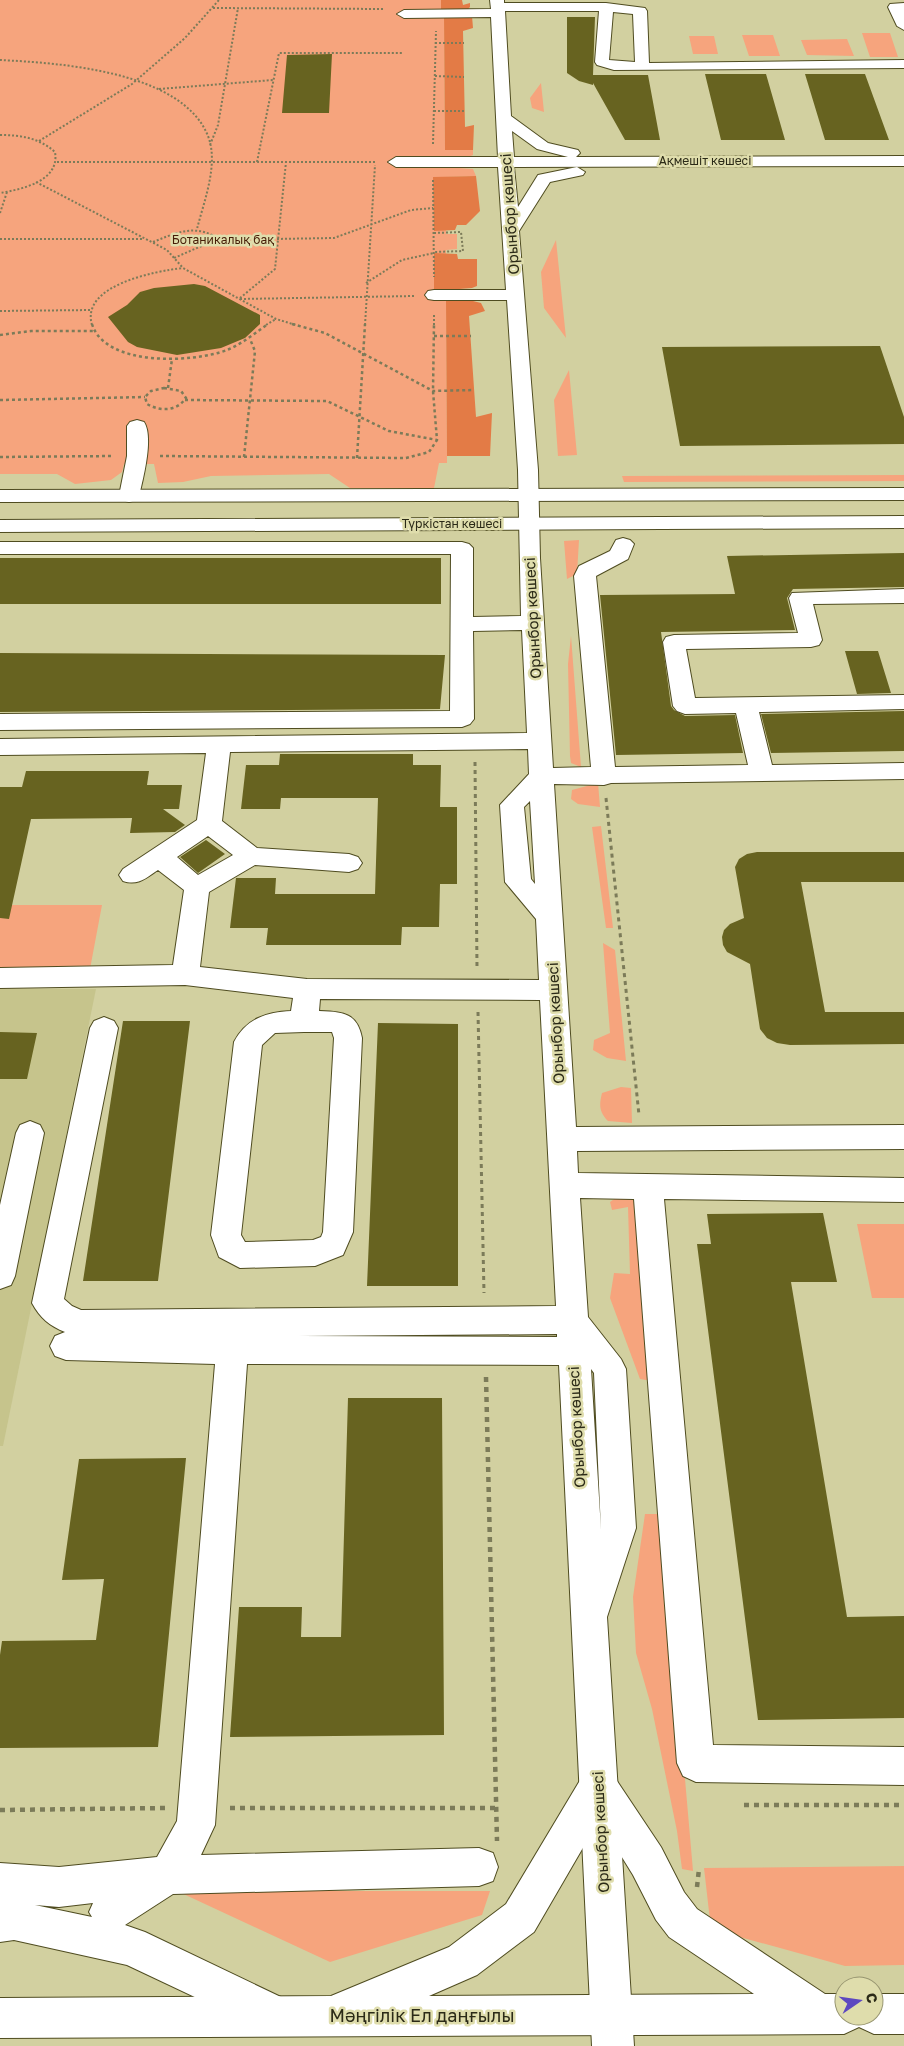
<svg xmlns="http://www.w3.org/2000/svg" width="904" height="2046" viewBox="0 0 904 2046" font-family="'Golos Text',sans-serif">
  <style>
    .built { fill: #c6c48c }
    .green { fill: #f6a47d }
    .forest { fill: #e37b46 }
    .building { fill: #676320 }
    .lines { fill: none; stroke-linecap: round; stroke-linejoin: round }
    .minor-casing { stroke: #4f4c20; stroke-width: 2 }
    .major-casing { stroke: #4f4c20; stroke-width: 2 }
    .path-far3 { stroke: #7c7b59; stroke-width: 2; stroke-dasharray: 2 2; stroke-linecap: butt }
    .path-far2 { stroke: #7c7b59; stroke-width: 2.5; stroke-dasharray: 3 3; stroke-linecap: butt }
    .path-far1 { stroke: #7c7b59; stroke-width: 3; stroke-dasharray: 4 4; stroke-linecap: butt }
    .path { stroke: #7c7b59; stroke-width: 4.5; stroke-dasharray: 5 5; stroke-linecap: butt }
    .minor { fill: #fff; fill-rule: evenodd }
    .major { fill: #fff; fill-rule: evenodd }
    .labels { text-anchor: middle; stroke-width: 5; stroke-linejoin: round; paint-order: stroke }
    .far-street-label { font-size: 12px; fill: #2b2a17; stroke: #dfddac }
    .far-park-label { font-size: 12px; fill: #471e08; stroke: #dfddac }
    .street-label { font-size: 15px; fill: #2b2a17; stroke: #dfddac }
    .near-street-label { font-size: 18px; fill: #2b2a17; stroke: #dfddac }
  </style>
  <rect width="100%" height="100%" fill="#d2d0a0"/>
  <!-- built -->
  <path class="built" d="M0 989H96L3 1446H0Z"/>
  <!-- green -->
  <path class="green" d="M0 0H444L445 150H473V155L445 167 473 169 476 176 445 177 446 234H457V249L446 250 447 463H439L434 488H350L329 474 211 476 183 482 158 483 154 464H124L122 472 111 480 75 484 57 474H0Z
    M862 33H890L898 57H870Z
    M742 35H773L780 56H749Z
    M689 36H714L718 54H693Z
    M847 39 854 56 807 55 801 40Z
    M541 83 544 112 532 108 530 98Z
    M556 240 566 338 544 308 541 272Z
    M569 370 577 455 558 456 554 400Z
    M904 475V481L624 482 622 476Z
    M579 540 577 574 567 579 564 541Z
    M571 636 581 767 571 763 570 756 568 664Z
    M598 783 600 807 578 804 571 799 572 790Z
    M601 826 613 928H606L592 827Z
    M0 905H102L90 969H0Z
    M603 943 615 950 626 1061 607 1058 593 1050 594 1040 610 1033Z
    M621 1087 631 1088 632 1123 608 1121C599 1112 599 1105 602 1093Z
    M620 1195 641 1196 652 1381 640 1379 610 1298 614 1273 630 1274 628 1207 612 1210 610 1202Z
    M857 1224H904V1298H872Z
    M645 1514H662L693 1871 682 1869 677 1831 652 1709 636 1653 633 1597Z
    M904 1866V1965L845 1966 711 1929 704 1868Z
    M177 1891H490L482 1915 330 1962Z"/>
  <!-- forest -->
  <path class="forest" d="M441 0H462L463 5 470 3V7L467 10H441Z
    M444 16H472L473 28 463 31 465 127 474 125 473 150H445Z
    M476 176 480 211 466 225H457L455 230 434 231 433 177Z
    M434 253 457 254 458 259H477V286L472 288 434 291Z
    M446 299H465L481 303 485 311 469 316 476 417 492 413 490 456H447Z"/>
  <!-- building -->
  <path class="building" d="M567 17H595L593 75H648L660 140H625L593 83V85L579 81 567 73Z
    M332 54 329 113H282L287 55Z
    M705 74H766L785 140H721Z
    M805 74H865L889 140H825Z
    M194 284 205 286 260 315V324L245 338 221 348 177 355 137 347 128 342 108 317 127 305 140 292 154 288Z
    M880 346 904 417V444L680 446 662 347Z
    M904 553V587L793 589 787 598 795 630 661 632 671 706 674 710 685 716 735 715 743 753 616 755 600 595 735 594 727 556Z
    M0 558H441V604H0Z
    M845 651H878L891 693 857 694Z
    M0 653 445 655 440 709 0 712Z
    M904 711V751L771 753 761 714Z
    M280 754H413V765H441L440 807H457V884H440L439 927H402L401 945H266L268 928H230L236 878H276L275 894H375L378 798H281L280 809H241L246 765H279Z
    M26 771H149L147 785H182L179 809H163L185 825 175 832 130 833 132 818 31 819 9 919 0 918V787H22Z
    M206 840 225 854 198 873 180 857Z
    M757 852H904V882H801L825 1012H904V1044L790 1045 777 1043 767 1038 760 1029 750 964 727 952 723 945 722 937 724 930 730 924 744 918 735 867 739 859 747 854Z
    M123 1021H190L158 1281H83Z
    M378 1023 458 1024V1286H367Z
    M0 1032 37 1033 27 1079H0Z
    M823 1213 837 1282H791L847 1617 904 1616V1718L758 1720 697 1244H711L707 1214Z
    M348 1398H442L444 1735 230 1737 239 1607H302L301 1637H341Z
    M186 1458 158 1747 0 1748V1655L2 1641 96 1640 104 1579 62 1580 79 1459Z"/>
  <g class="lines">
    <!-- minor casing -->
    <g class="minor-casing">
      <path id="minor" d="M490 0H504V3H606L645 8 647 11 649 63 904 60V68L614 70 597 65 595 62 599 11H505L511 116 548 143 578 150 580 153 576 157 904 156V166L514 167 518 207 538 175 577 167 585 172 583 175 550 182 519 231 538 470 540 558 553 768 591 767 574 576 579 566 610 551 616 540 623 538 630 540 634 544 628 559 596 576 615 767 748 765 736 713 685 714 677 711 673 706 663 642 666 637 674 635 798 633 789 598 792 593 904 589V603L813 604 822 640 819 645 811 647 686 649 695 698 904 695V709L759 712 772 765 904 763V779L611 783 604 785 554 784 576 1127 904 1125V1149L577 1151 578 1173 904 1178V1202L664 1199 713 1745 904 1747V1785L696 1782 683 1776 677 1763 634 1199 580 1198 588 1317 621 1359 626 1369 636 1528 607 1617 634 2046H592L559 1365 247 1364 215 1825 201 1855 479 1848 493 1853 498 1867 493 1881 479 1886 173 1894 125 1925 145 1932 285 1999 291 2013 285 2027 271 2033 127 1965 14 1940 0 1942V1863L59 1867 157 1857 177 1821 215 1364 66 1360 55 1356 50 1346 55 1336 65 1332C50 1326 40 1318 32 1303L90 1028 94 1021 104 1017 114 1021 118 1028 64 1299 72 1306 81 1310 556 1306 540 1000 320 999 319 1011C342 1012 357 1012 362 1038L353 1232 343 1255 315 1266 240 1268 219 1257 211 1235 234 1042C246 1019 266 1012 291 1011L293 998 185 985 0 988V968L173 965 184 890 158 870C146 878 138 886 123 881L119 875 123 869 197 820 206 753 0 755V739L527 733 522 630 473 631 474 719 470 724 462 727 0 730V714L450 711 451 554H0V542H462L469 544 473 548V617L521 616 518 470 507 300H434L428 299 425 295 428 291 434 290H506L498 167H396L388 162 396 157H498L491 17 404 18 397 14 404 10 491 9ZM613 12 633 14 635 62 609 60ZM512 131 537 149 568 157H514ZM528 749 529 774 500 805 505 882 536 919 539 980 307 979 200 967 209 892 255 865 349 872 358 869 362 863 358 857 349 854 257 848 222 821 230 752ZM530 801 535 884 531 879 524 807ZM208 836 233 855 198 875 177 857ZM304 1032H332L334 1038 323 1232 321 1237 313 1240 245 1242 241 1235 262 1045 275 1033ZM557 1334V1337L299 1336ZM591 1369 594 1373 601 1530ZM93 1903 89 1912 92 1917 35 1905 59 1907Z
        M904 3V30L897 26 888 7 890 4Z
        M137 420 144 422C154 437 143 479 139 496L136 500 129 502 122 500 119 496 127 456V426L130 422Z
        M30 1121 40 1125 44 1133 15 1276 11 1285 0 1289V1205L16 1133 20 1125Z"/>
    </g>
    <!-- major casing -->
    <g class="major-casing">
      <path id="major" d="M904 488V500L0 502V490Z
        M904 516V528L0 532V520Z
        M598 1766 611 1772 661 1847 684 1892 697 1909 825 1994H844V2016H874V1994H904V2034H874L859 2027 844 2034 0 2038V1998L331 1996 449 1947 506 1904 585 1772ZM599 1820 633 1875 656 1920 669 1937 754 1994 429 1996 477 1975 534 1932Z"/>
    </g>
    <!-- path-far3 -->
    <path class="path-far3" d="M213 8 384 9
      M435 43H464
      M0 60C60 63 182 71 208 136 219 164 204 201 197 229
      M435 76 464 77
      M159 89 273 80
      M434 111H465
      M0 135C21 135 39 138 55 152 60 181 23 189 0 193
      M39 141 132 84 185 38 219 0
      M433 144 436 31
      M210 145 218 125 238 8
      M57 162H376
      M257 162 279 53H402
      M433 180 434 277
      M36 182 167 250 183 268 276 319 296 325
      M0 213 7 192
      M434 233 461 232 463 251 434 252
      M0 239H142
      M213 240 334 238 411 210 433 208
      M153 242C173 234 191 225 212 235L213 241 174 258
      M366 283 402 260 434 253
      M240 298 275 269 286 162
      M240 299 414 296
      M0 311 92 310
      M92 325C80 285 156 271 183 268
      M266 325 276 319
      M365 325 375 165
      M434 325V313"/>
    <!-- path-far2 -->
    <path class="path-far2" d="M92 324C105 367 193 363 227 350 242 344 255 333 268 324
      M292 324 325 333 433 391 474 390
      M0 335 31 331H94
      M434 336H471
      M164 388 181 391 186 398C177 411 161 412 147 404L145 397 151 391Z
      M168 388 172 359
      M0 400 145 397
      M185 400 327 401 389 431 437 440
      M160 456 406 458 429 452 437 440 433 391 434 324
      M0 457 114 456
      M244 457 255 351 250 339
      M357 458 365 324"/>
    <!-- path-far1 -->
    <path class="path-far1" d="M475 762 477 968
      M606 798 639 1115
      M478 1012 484 1293"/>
    <!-- path -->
    <path class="path" d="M486 1377 497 1841
      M744 1805H904
      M230 1808H497
      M0 1810 166 1808
      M697 1887 699 1869"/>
    <!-- minor -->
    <use href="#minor" class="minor"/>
    <!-- major -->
    <use href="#major" class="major"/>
  </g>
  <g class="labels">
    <!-- far-street labels -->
    <g class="far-street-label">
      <text x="705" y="165">Ақмешіт көшесі</text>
      <text x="452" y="528">Түркістан көшесі</text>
    </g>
    <!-- far-park labels -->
    <g class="far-park-label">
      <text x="223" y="244">Ботаникалық бақ</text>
    </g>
    <!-- street labels -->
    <g class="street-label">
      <text transform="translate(510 214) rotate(-94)" y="5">Орынбор көшесі</text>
      <text transform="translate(533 618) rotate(-93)" y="5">Орынбор көшесі</text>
      <text transform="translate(556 1023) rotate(-93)" y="5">Орынбор көшесі</text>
      <text transform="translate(577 1427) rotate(-93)" y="5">Орынбор көшесі</text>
      <text transform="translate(601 1832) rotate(-93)" y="5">Орынбор көшесі</text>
    </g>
    <!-- near-street labels -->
    <g class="near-street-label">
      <text x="422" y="2022">Мәңгілік Ел даңғылы</text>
    </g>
  </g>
  <!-- north arrow -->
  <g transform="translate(859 2001) rotate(77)"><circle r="24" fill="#dfddac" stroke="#979570"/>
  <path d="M0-4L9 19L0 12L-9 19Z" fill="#5d48c0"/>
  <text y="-8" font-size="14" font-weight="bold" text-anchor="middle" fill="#2b2a17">С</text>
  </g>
</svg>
